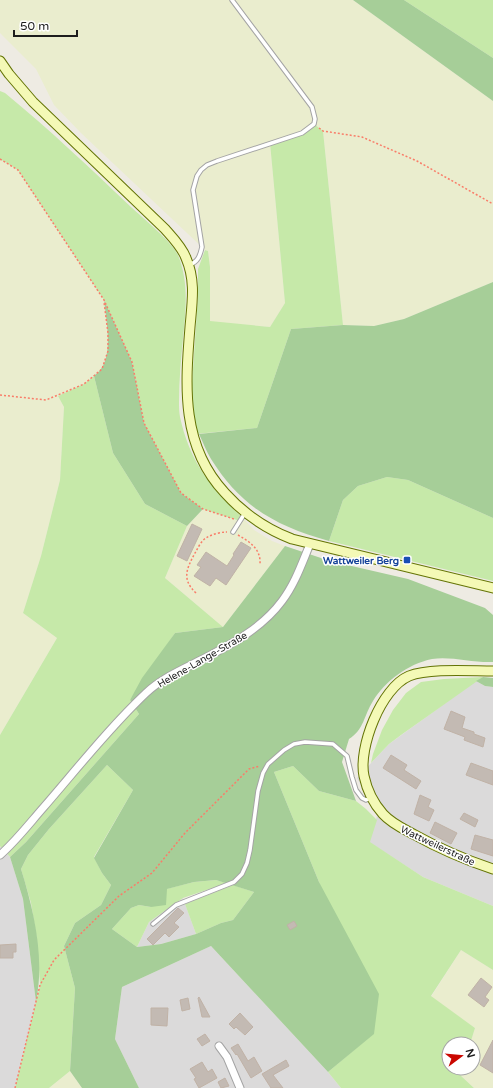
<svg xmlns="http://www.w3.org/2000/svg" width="493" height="1088" viewBox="0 0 493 1088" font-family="'Varela Round',sans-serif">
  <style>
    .residential { fill: #dbdada }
    .farmland { fill: #eaedce }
    .grass { fill: #c6e9a9 }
    .forest { fill: #a6ce98; fill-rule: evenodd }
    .building { fill: #c3bab3; stroke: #c0b2a6 }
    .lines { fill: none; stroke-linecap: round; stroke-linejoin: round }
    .lane-casing { stroke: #a4a4a4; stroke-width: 5.5 }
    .street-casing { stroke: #a4a4a4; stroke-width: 9 }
    .secondary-casing { stroke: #647405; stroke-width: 11 }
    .path { stroke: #f97d69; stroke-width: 1.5; stroke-dasharray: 2 2; stroke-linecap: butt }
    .lane { stroke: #fff; stroke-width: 3.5 }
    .street { stroke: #fff; stroke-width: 7 }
    .secondary { stroke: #f4f9b6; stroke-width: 9 }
    .transit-dot { fill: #1a4fb4; stroke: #fff; stroke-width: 1.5 }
    .labels { text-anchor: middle; stroke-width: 3; stroke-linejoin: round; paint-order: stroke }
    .transit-label { font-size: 10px; font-weight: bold; fill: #164399; stroke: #fff; text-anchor: end }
    .street-label { font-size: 10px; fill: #1d1d1d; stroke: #fff }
  </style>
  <rect width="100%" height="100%" fill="#eeebe3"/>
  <!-- residential -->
  <path class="residential" d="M476 681 485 686 493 687V906L423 877 369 842 377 816 357 778 389 744Z
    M0 846 10 857 23 899 36 1002 15 1088H0Z
    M183 898 196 934 161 944 137 947 149 922Z
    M211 946 328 1072 341 1088H139L115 1039 122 987Z"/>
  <!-- farmland -->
  <path class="farmland" d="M0 0H353L493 101V282L404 319 374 326 343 325 323 131 310 128 270 143 285 303 270 327 210 322V267L208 251 205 250 81 133 54 105 36 69 0 33Z
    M0 159 18 170 104 300 108 333V351L102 369 84 384 58 396 64 407 60 480 41 556 23 613 57 638 0 735Z
    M203 509 240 521 243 518 254 530 272 541 285 546 223 627 165 578 187 526Z
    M461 950 493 970V1088H474L460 1075 463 1068H473V1044H470L475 1028 431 997Z
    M70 1071 82 1088H49Z"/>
  <!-- grass -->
  <path class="grass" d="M404 0H493V58Z
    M0 91 5 93C49 129 90 168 131 207 142 217 172 242 178 255 189 282 186 310 183 338 181 359 179 381 179 402 179 406 179 412 180 417 190 462 210 487 243 518L240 521 203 509 181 493 144 423 132 362 104 300 18 170 0 159Z
    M314 124 323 131 343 325 291 329 257 428 196 434 191 400 192 383 198 297V269L205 250 208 251 210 267V321L270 327 285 303 270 143 302 133Z
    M94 376 113 453 145 504 187 526 165 578 223 627 175 633 130 700 139 714 26 842 10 857 0 846V735L57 638 23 613 41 556 60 480 64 407 58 396 84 384Z
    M387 477 408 480 493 518V581L329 541 343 500 358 486Z
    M483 677 401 735 389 744 371 763 373 754 382 730 393 710 406 693 421 682 444 679Z
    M107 765 133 790 94 857 102 873 111 885 101 905 75 923 64 946 75 988 70 1071 49 1088H15L40 985 37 940 31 903 21 869 28 855 49 829Z
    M293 766 319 791 356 801 366 809 377 820 370 842 423 877 493 906V970L461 950 431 996 475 1028 470 1044H449V1068H463L460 1075 474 1088H341L328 1072 373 1034 319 882 274 772Z
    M216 880 227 883 183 898 149 922 137 947 112 929 131 908 139 905 151 907 166 889 194 882Z
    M233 885 254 892 233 920 221 923 196 934 185 904Z"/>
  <!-- forest -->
  <path class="forest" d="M353 0H404L493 58V101Z
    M493 282V518L408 480 387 477 358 486 343 500 329 541C276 526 241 507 211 459 206 451 203 442 199 434L257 428 291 329 343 325 374 326 404 319Z
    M104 300 132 362 144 423 181 493 203 509 187 526 145 504 113 453 94 376C96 374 100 371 101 369 113 353 106 319 104 300Z
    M285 546 330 561 408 579 485 608 493 615V662C473 663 451 656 432 659 408 664 385 681 373 701 364 715 364 730 349 739L342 762 356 801 319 791 293 766 274 772 319 882 379 994 374 1034 328 1072 211 946 122 987 115 1039 139 1088H82L70 1071 75 988 64 946 75 923 101 905 111 885 102 873 94 858 133 790 107 765 49 829 28 855 21 869C34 911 45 958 36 1002L23 899 10 857 26 842 139 714 130 700 142 678 175 633 223 627ZM216 880 254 892 233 920 221 923 196 934 161 944 137 947 112 929 131 908 139 905 151 907 166 905 167 889 194 882Z
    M483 677 493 678V687L485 686 476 681Z"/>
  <!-- building -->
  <path class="building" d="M192 524 202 529 187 561 177 556Z
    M241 542 251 548 226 585 216 578 210 586 194 576 201 567 197 565 206 552 227 566 234 555 233 554Z
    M451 711 465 717 462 728 474 732V734L485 738 483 747 464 740 465 737 444 729Z
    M391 755 407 765 404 770 421 781 416 789 383 768Z
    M471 763 493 771V785L466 775Z
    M420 795 431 800 428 807 434 810 429 821 414 814Z
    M464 813 478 820 475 827 460 819Z
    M435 822 457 833 451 844 430 833Z
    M475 835 493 840V856L471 849Z
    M178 908 184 913 174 923 179 927 169 937 165 933 153 945 147 939Z
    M294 921 297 926 290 930 287 925Z
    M16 944V952H13V958H0V945Z
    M481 978 492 987 485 997 489 1000 484 1007 468 995Z
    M199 997 210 1017H202L198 998Z
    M188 998 190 1009 182 1011 180 1000Z
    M151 1008H168L167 1026 151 1025Z
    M240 1013 253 1027 245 1035 236 1027 234 1029 229 1024Z
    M205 1034 210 1041 202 1046 197 1039Z
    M493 1040V1073L480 1065Z
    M238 1044 248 1061 254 1057 262 1071 251 1078 237 1054 236 1055 231 1048Z
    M286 1060 289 1066 273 1075 283 1088H271L262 1074Z
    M202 1062 208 1072 212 1069 217 1078 199 1088 194 1079 196 1078 190 1069Z
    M225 1078 229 1086 221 1088 218 1082Z"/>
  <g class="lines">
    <!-- lane casing -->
    <g class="lane-casing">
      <path id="lane" d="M189 265C198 262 200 256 202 247L193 190 197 176 201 170 207 165 217 161 302 133 314 124 315 119 312 107 232 0
        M233 532 245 513
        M153 924 176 905 234 882 242 874 247 863 250 850 258 791 263 773 268 764 284 750 294 744 305 742 333 744 347 756 352 777 356 790 362 798 366 800 371 798"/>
    </g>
    <!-- street casing -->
    <g class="street-casing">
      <path id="street" d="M0 855C16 841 29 824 43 808 76 770 109 728 146 693 162 678 183 669 203 659 232 644 262 628 282 601 295 584 302 563 310 544
        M219 1046 227 1057 240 1088"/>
    </g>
    <!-- secondary casing -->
    <g class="secondary-casing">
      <path id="secondary" d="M0 61 9 74 33 102 165 229C173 238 182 247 186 258 196 281 192 303 190 327 185 387 181 446 225 493 244 514 266 529 292 539L493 588
        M493 671C470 671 429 668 409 676 381 688 358 748 364 776 367 790 374 804 383 814 392 824 404 829 415 835 440 849 466 860 493 869"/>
    </g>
    <!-- path -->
    <path class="path" d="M319 128 323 131 362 137 417 161 493 204
      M0 159 18 170 104 300 132 362 144 423 181 493 203 509 234 519
      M0 395 46 400 84 384 102 369 108 351V333L104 302
      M238 535C250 542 261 549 260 564
      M196 593C181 579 187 568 195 553 198 548 201 541 206 538 212 534 221 532 227 532
      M15 1088 40 985 54 960 119 896 152 873 185 833 249 769 260 766"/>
    <!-- lane -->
    <use href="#lane" class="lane"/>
    <!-- street -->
    <use href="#street" class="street"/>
    <!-- secondary -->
    <use href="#secondary" class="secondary"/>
  </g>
  <!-- markers -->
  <rect class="transit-dot" x="403" y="556" width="8" height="8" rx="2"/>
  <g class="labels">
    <!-- transit labels -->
    <g class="transit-label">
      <text x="399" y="564">Wattweiler Berg</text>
    </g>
    <!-- street labels -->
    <g class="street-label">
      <text transform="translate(202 659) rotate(-30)" y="4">Helene-Lange-Straße</text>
      <text transform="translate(438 845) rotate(25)" y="4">Wattweilerstraße</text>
    </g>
  </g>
  <!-- north arrow -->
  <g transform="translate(461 1056) rotate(74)"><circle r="19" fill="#ffffff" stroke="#a5a5a5"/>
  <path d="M0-3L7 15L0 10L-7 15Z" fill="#ca0700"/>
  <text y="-6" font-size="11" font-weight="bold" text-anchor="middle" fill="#1d1d1d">N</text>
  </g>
  <!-- scale -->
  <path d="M14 30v6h63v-6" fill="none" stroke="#1d1d1d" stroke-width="2"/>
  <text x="20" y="30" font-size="12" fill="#1d1d1d" stroke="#ffffff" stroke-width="3" paint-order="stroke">50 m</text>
</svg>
